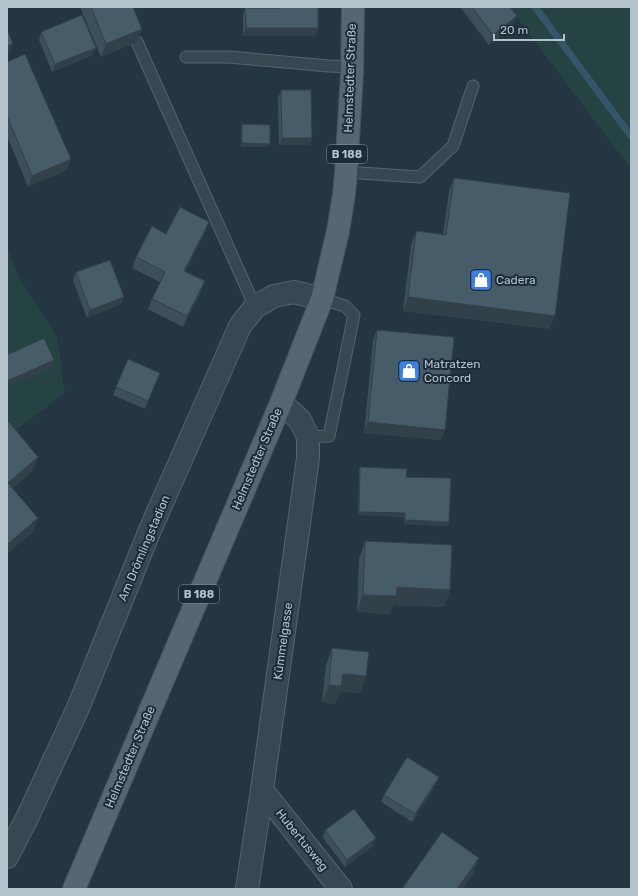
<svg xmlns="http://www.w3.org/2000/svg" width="638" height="896" viewBox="0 0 638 896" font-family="Rubik,sans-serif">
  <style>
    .green { fill: #254342 }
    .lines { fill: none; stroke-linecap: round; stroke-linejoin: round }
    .stream { stroke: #35556b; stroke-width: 7 }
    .lane-casing { stroke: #55656f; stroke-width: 13 }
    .street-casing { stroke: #55656f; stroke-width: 24 }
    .primary-casing { stroke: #44535e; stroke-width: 24 }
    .lane { stroke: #384752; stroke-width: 11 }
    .street { stroke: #384752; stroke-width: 22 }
    .primary { stroke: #566772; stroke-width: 22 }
    .wall { fill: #3d4f5a }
    .shaded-wall { fill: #32404a }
    .building { fill: #475c69; stroke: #32404a }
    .labels { text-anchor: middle; stroke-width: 4; stroke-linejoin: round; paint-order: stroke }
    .shield { fill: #1c2c37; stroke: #86959f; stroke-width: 1 }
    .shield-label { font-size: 11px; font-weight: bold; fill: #b4c2cc }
    .street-label { font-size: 12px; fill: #b4c2cc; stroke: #1c2c37 }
    .poi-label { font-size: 12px; fill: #b4c2cc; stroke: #1c2c37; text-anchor: start }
  </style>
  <rect width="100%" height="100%" fill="#233642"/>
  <!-- green -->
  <path class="green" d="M509 7H631V169Z
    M7 247 19 277 57 337 65 393 7 437Z"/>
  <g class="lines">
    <!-- stream -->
    <path class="stream" d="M535 7 631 136"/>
    <!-- lane casing -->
    <g class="lane-casing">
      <path id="lane" d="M137 42 255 307
        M186 57H229L329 66 352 67
        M346 172 420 177 453 146 473 86
        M308 437 329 436 354 315 345 306 322 299"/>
    </g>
    <!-- street casing -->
    <g class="street-casing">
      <path id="street" d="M262 790 341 889
        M7 857 28 816 78 708 150 530 240 326 255 307 274 296 294 292 322 299
        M247 889 262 790 308 458V437L300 420 281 403"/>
    </g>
    <!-- primary casing -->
    <g class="primary-casing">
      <path id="primary" d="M74 889 281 403 322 299 338 231 344 194 346 172 352 74 353 7"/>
    </g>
    <!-- lane -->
    <use href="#lane" class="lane"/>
    <!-- street -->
    <use href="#street" class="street"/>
    <!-- primary -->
    <use href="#primary" class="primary"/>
  </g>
  <!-- wall -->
  <path class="wall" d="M80 7H133L142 29 137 42 101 57Z
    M277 7H318V28L315 36H243V16L245 8H277Z
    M460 7H510L513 27 489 45Z
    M41 32 93 55 52 72 39 40Z
    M7 62 67 170 28 187 7 136Z
    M281 90 312 138 309 145H279L278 98Z
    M242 124 268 147H241V128Z
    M454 178 550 329 403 311 411 245 416 231 443 234 449 191Z
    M209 222 205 232 185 272 201 292 183 327 148 309 152 299 160 282 132 268 136 257 166 234Z
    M76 272 124 297 121 304 87 318 73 280Z
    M377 330 441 440 364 433 373 340Z
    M157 380 145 409 113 395 116 387Z
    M360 467 406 477 449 522 448 526 404 524V517L358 515 359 471Z
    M365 541 450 590 444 607 393 605 390 614 357 612 359 559Z
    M332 648 366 676 360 693 340 692 335 704 322 702 326 665Z
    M439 777 436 785 412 822 381 802 384 795Z
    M325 830 376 838 373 846 345 867 323 838Z"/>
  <!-- shaded-wall -->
  <path class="shaded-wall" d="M517 16 513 27 489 45 493 35Z
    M246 28H318L315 36H243Z
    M142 29 137 42 101 57 106 44Z
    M13 44 9 54 7 55V46Z
    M96 48 93 55 52 72 55 64Z
    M282 138H312L309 145H279Z
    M242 143 270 144 268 147H241Z
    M71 159 67 170 28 187 32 176Z
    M209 222 205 232 180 282 184 271Z
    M205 281 201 292 183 327 187 316Z
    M124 297 121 304 87 318 90 310Z
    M408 297 555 316 550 329 403 311Z
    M54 360 52 368 7 388V381Z
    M368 422 445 430 441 440 364 433Z
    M38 457 33 471 7 493 8 483Z
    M359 512 405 513 404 517 358 515Z
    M38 518 33 532 7 554V546L8 544Z
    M405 520 449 522 448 526 404 524Z
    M397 587 450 590 444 607 393 605 390 614 357 612 363 595Z
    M343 674 366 676 360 693 340 692 335 704 322 702 329 685Z
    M439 777 436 785 412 822 415 814Z
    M376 838 373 846 345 867 347 860Z
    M479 858 473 875 463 889H457Z"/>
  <!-- building -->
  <path class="building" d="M91 7H133L142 29 106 44Z
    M280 7H318V28H246L245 8H280Z
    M472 7H510L517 16 493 35Z
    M82 15 96 48 55 64 41 32Z
    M7 29 13 44 7 46Z
    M25 54 71 159 32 176 7 116V62Z
    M281 90H311L312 138H282Z
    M242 124 270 125V144L242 143Z
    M454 178 570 193 555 316 408 297 416 231 446 235Z
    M180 207 209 222 184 271 205 281 187 316 152 299 165 272 136 257 152 226 166 234Z
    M110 260 124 297 90 310 76 272Z
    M377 330 454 337 445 430 368 422Z
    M44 338 54 360 7 381V355Z
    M128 359 160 373 148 401 116 387Z
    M9 422 38 457 8 483 38 518 8 544 7 543V424Z
    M360 467 407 469 406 477 451 478 449 522 405 520V513L359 512Z
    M365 541 452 545 450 590 397 587 396 596 363 595Z
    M332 648 369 652 366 676 343 674 341 686 329 685Z
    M407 757 439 777 415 814 384 795Z
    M354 809 376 838 347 860 325 830Z
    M442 832 479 858 457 889H402Z"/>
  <!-- icons -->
  <defs>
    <g id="shop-square" transform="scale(1.15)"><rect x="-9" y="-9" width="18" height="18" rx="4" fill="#3f7fe0" stroke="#1c2c37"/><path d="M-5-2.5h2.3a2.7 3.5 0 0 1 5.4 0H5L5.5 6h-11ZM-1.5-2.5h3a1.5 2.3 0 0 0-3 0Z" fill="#fff"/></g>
  </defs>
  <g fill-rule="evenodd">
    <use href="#shop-square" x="481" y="280"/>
    <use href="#shop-square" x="409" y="371"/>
  </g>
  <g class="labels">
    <!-- shield labels -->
    <g class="shield">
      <rect x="327" y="145" width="40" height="18" rx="3"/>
      <rect x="179" y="585" width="40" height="18" rx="3"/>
    </g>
    <g class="shield-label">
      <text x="347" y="158">B 188</text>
      <text x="199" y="598">B 188</text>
    </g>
    <!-- street labels -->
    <g class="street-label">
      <text transform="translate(350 78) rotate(-88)" y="4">Helmstedter Straße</text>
      <text transform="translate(257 459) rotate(-67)" y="4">Helmstedter Straße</text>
      <text transform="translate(144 548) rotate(-67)" y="4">Am Drömlingstadion</text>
      <text transform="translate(283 641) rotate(-82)" y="4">Kümmelgasse</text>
      <text transform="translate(130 757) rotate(-67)" y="4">Helmstedter Straße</text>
      <text transform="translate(302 840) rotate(51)" y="4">Hubertusweg</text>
    </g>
    <!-- poi labels -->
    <g class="poi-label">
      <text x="496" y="284">Cadera</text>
      <text x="424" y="368">Matratzen<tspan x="424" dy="14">Concord</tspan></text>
    </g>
  </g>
  <!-- border -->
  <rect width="638" height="896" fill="none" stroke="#b4c2cc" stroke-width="16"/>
  <!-- scale -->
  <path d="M494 34v6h70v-6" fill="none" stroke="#b4c2cc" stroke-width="2"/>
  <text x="500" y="34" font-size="12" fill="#b4c2cc" stroke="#1c2c37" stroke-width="3" paint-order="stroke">20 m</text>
</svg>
